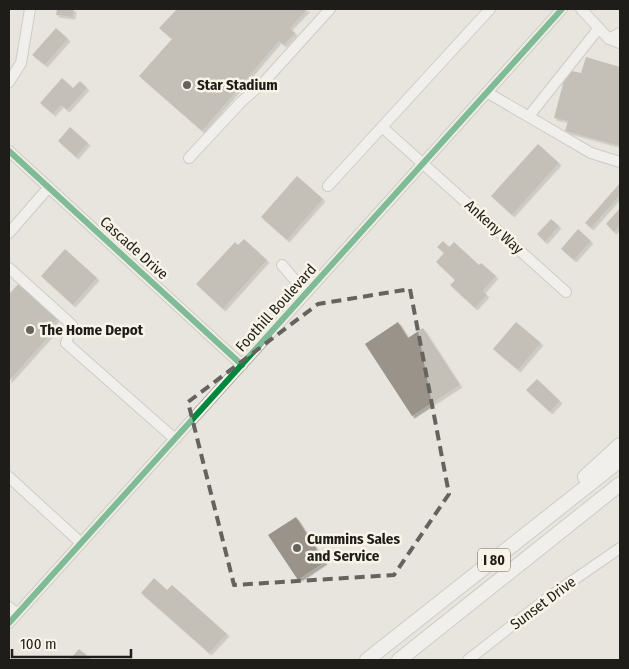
<svg xmlns="http://www.w3.org/2000/svg" width="629" height="669" viewBox="0 0 629 669" font-family="'Fira Sans Condensed',sans-serif">
  <style>
    .building { fill: #9a938a; filter: url(#shadow) }
    .lines { fill: none; stroke-linecap: round; stroke-linejoin: round }
    .minor-casing { stroke: #afaca8; stroke-width: 12 }
    .highway-casing { stroke: #afaca8; stroke-width: 16 }
    .minor { stroke: #fcfbfa; stroke-width: 10 }
    .highway { stroke: #fcfbfa; stroke-width: 14 }
    .cycleway-casing { stroke: #f9f4e8; stroke-width: 9 }
    .cycleway { stroke: #00873e; stroke-width: 6 }
    .marked { fill: none; stroke: #65635e; stroke-width: 4; stroke-dasharray: 10 6; stroke-linejoin: round }
    .poi-dot { fill: #65635e; stroke: #f9f4e8; stroke-width: 2 }
    .labels { text-anchor: middle; stroke-width: 5; stroke-linejoin: round; paint-order: stroke }
    .shield { fill: #f9f4e8; stroke: #605e57; stroke-width: 1 }
    .shield-label { font-size: 14px; font-weight: bold; fill: #1f1d19 }
    .poi-label { font-size: 15px; font-weight: bold; fill: #1f1d19; stroke: #f9f4e8; text-anchor: start }
    .street-label { font-size: 15px; fill: #1f1d19; stroke: #f9f4e8 }
  </style>
  <defs>
    <filter id="shadow"><feDropShadow dx="2.5" dy="2.5" stdDeviation="0" flood-color="#0004"/></filter>
  </defs>
  <rect width="100%" height="100%" fill="#e8e5df"/>
  <!-- building -->
  <path class="building" d="M57 9H74L73 17 56 15Z
    M177 9H308L290 28 295 33 284 45 279 41 202 131 139 76 172 39 159 28Z
    M56 28 68 39 45 65 32 55Z
    M586 57 620 67V146L565 131 568 121 554 118 564 80 572 71 581 73Z
    M62 78 73 88 80 81 87 88 67 110 61 105 53 114 40 103Z
    M70 127 88 143 76 157 58 141Z
    M538 144 559 163 512 215 491 196Z
    M297 176 323 199 287 240 261 217Z
    M620 183V195L591 228 585 223Z
    M620 208V225L614 232 606 224Z
    M551 219 559 226 545 242 537 234Z
    M578 229 591 241 574 260 561 249Z
    M244 239 267 260 223 309 196 284 235 242 238 245Z
    M443 241 449 247 454 242 479 265 481 263 496 276 483 291 487 295 475 308 450 285 455 280 436 262 444 253 437 247Z
    M65 249 97 278 73 305 41 276Z
    M21 281 60 316 49 328 53 332 9 381V294Z
    M398 322 408 338 423 328 460 385 412 416 365 344Z
    M516 322 541 343 518 370 493 349Z
    M537 379 560 401 550 412 526 390Z
    M296 517 325 562 298 580 268 535Z
    M154 578 167 590 172 585 227 634 209 653 141 593Z
    M79 649 92 660H69Z"/>
  <g class="lines">
    <!-- minor casing -->
    <g class="minor-casing">
      <path id="minor" d="M581 9 609 39 620 43
        M609 39 620 33
        M9 82 21 63 30 9
        M488 93 591 153 620 162
        M529 116 599 28
        M382 127 566 292
        M9 151 242 365
        M189 158 242 101 264 82 330 9
        M328 186 490 9
        M9 233 49 187
        M282 265 306 293
        M9 268 72 325 66 343 175 439
        M9 477 81 543
        M9 607 17 614
        M9 623 562 9
        M468 660 546 599 620 548"/>
    </g>
    <!-- highway casing -->
    <g class="highway-casing">
      <path id="highway" d="M585 477 620 445
        M367 660 620 460
        M399 660 620 484"/>
    </g>
    <!-- minor -->
    <use href="#minor" class="minor"/>
    <!-- highway -->
    <use href="#highway" class="highway"/>
    <!-- cycleway casing -->
    <g class="cycleway-casing">
      <path id="cycleway" d="M9 151 242 365
        M9 623 562 9"/>
    </g>
    <!-- cycleway -->
    <use href="#cycleway" class="cycleway"/>
  </g>
  <!-- marked area -->
  <path d="M0 0H629V669H0ZM410 289 449 494 394 575 234 585 188 402 318 304Z" fill="#e8e5df" fill-opacity=".55" fill-rule="evenodd"/>
  <path class="marked" d="M410 289 449 494 394 575 234 585 188 402 318 304Z"/>
  <!-- markers -->
  <g class="poi-dot">
    <circle cx="187" cy="85" r="5"/>
    <circle cx="30" cy="330" r="5"/>
    <circle cx="297" cy="548" r="5"/>
  </g>
  <g class="labels">
    <!-- shield labels -->
    <rect class="shield" x="478" y="548.5" width="32" height="23" rx="4"/>
    <g class="shield-label">
      <text x="494" y="565">I 80</text>
    </g>
    <!-- poi labels -->
    <g class="poi-label">
      <text x="197" y="90">Star Stadium</text>
      <text x="40" y="335">The Home Depot</text>
      <text x="307" y="544">Cummins Sales<tspan x="307" dy="17">and Service</tspan></text>
    </g>
    <!-- street labels -->
    <g class="street-label">
      <text transform="translate(494 227) rotate(42)" y="5">Ankeny Way</text>
      <text transform="translate(134 248) rotate(42)" y="5">Cascade Drive</text>
      <text transform="translate(276 308) rotate(-48)" y="5">Foothill Boulevard</text>
      <text transform="translate(543 603) rotate(-37)" y="5">Sunset Drive</text>
    </g>
  </g>
  <!-- border -->
  <rect width="629" height="669" fill="none" stroke="#1f1d19" stroke-width="20"/>
  <!-- scale -->
  <path d="M12 649v8h119v-8" fill="none" stroke="#1f1d19" stroke-width="2.5"/>
  <text x="20" y="649" font-size="15" fill="#1f1d19" stroke="#f9f4e8" stroke-width="4" paint-order="stroke">100 m</text>
</svg>
